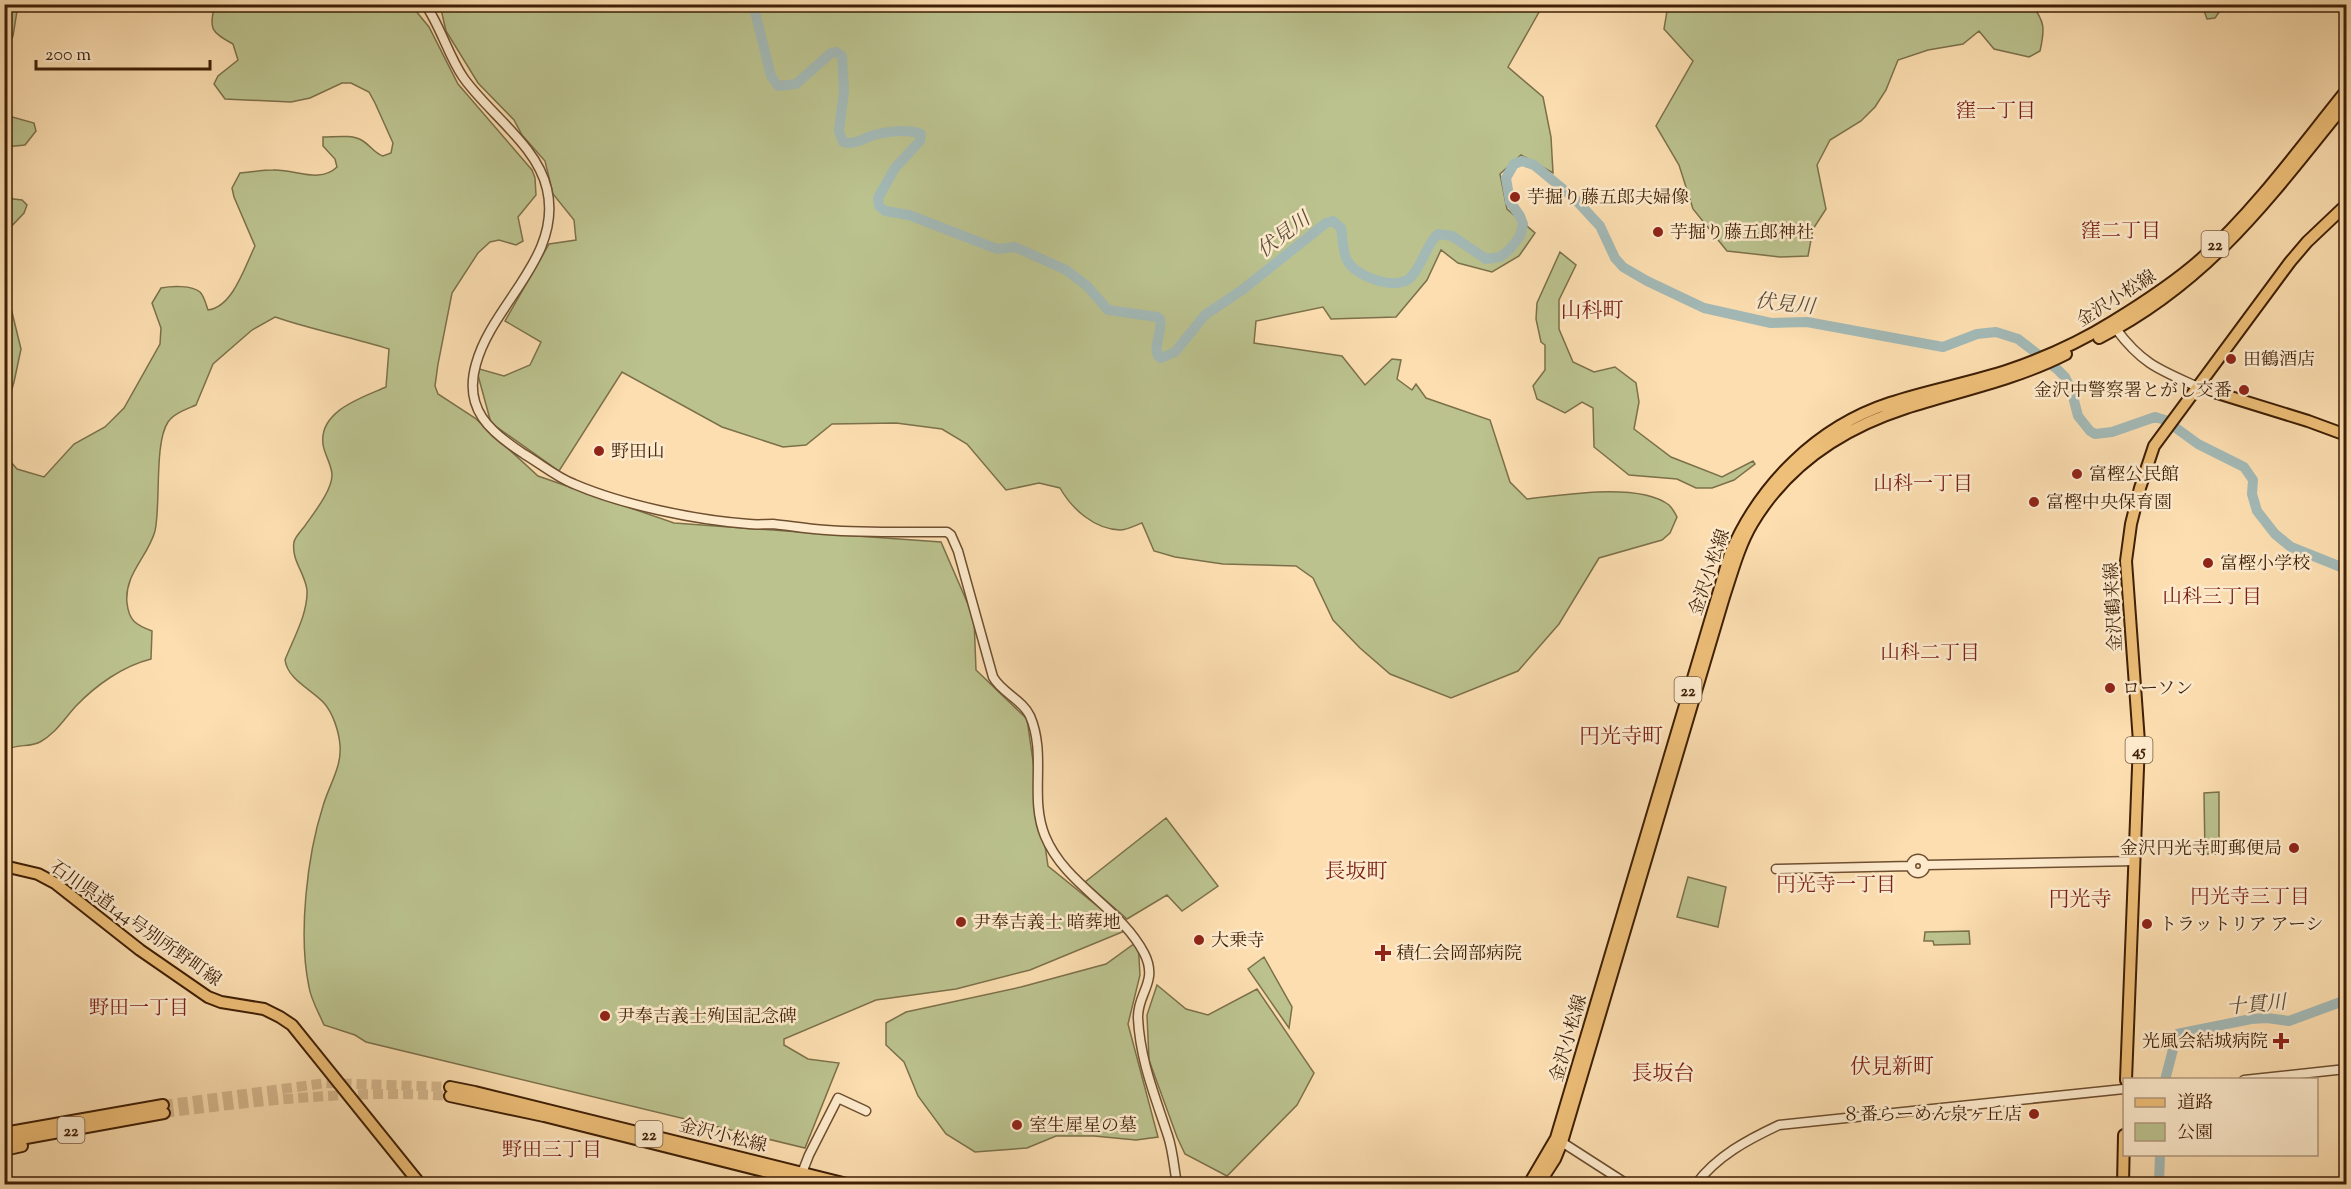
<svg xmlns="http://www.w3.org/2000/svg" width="2351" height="1189" viewBox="0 0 2351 1189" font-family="'Sorts Mill Goudy','Noto Serif JP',serif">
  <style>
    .green { fill: #bbc28e; stroke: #7c704a; stroke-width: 1.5 }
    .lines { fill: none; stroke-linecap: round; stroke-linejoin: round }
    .river { stroke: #a3b9b6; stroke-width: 10 }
    .major-tunnel { stroke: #d6b88e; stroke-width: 10; stroke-dasharray: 10 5; stroke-linecap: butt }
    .minor-casing { stroke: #6e4f30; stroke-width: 11 }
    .major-casing { stroke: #3e1f06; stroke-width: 14 }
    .minor { stroke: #fdeacc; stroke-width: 8 }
    .major { stroke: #eebf78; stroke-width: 10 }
    .poi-dot { fill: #8f2418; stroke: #fdeacc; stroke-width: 2 }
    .labels { text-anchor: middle; stroke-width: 5; stroke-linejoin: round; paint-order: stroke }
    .shield { fill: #fdeacc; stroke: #775c41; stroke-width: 1.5 }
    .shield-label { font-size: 16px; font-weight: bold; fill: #3e1f06 }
    .poi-label { font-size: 18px; fill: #3e1f06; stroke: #fdeacc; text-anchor: start }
    .street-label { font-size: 18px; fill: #3e1f06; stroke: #fdeacc }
    .neighbourhood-label { font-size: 20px; fill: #7a1f14; stroke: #fdeacc }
    .water-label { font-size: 20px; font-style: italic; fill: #5c4d3b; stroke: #fdeacc }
    .quarter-label { font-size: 21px; fill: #7a1f14; stroke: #fdeacc }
  </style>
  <rect width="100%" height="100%" fill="#fcdeb0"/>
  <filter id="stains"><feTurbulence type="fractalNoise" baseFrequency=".00333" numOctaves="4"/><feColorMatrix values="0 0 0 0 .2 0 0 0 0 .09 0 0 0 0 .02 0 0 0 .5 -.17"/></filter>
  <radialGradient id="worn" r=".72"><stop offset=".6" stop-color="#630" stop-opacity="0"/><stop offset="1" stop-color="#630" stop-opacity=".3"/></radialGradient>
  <!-- green -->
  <path class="green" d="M5 4 18 5 13 36 5 52Z
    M2031 4C2045 21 2045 29 2040 51L2029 57 1994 49 1979 31 1963 44 1928 50 1898 60 1886 90 1875 107 1861 121 1830 140 1817 165 1826 209 1813 229 1808 256 1781 257 1727 251 1693 209 1679 165 1656 126 1693 61 1664 29 1668 5Z
    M215 5H411L429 27 458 84 532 170 535 178 536 195 518 217 523 241 516 245 499 240 490 242 478 253 452 293 438 364 435 386 438 394 475 418 538 476 674 523 941 542 974 618 976 670 1027 719 1048 866 1127 930 1030 970 956 989 876 1000 784 1039V1045L808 1059 839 1063 805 1148 366 1042 355 1035 324 1025C319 1013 311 1000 309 987 298 935 307 856 323 806 329 785 342 767 340 745 339 732 333 713 324 703 311 689 288 680 285 660 293 639 308 614 307 590 305 573 291 560 294 542 295 537 301 531 304 527 313 514 332 491 332 475 332 465 324 454 323 444 319 411 361 398 386 387L389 349C351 337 313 330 275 317L252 330 213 364 196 405C187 409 174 413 168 422 154 443 161 504 155 531 148 557 124 574 127 603 129 621 136 625 152 631L151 659C123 666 96 685 76 706 64 719 56 733 40 742 29 748 15 743 5 751L4 687 8 672 4 656V454L17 469 44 477 74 444 105 427 124 408 160 344 161 328 152 303 161 288C171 286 192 285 200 292 204 296 206 304 208 310 233 307 245 266 255 246L234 197 232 188 240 173C251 172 262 170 273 170 296 169 319 184 337 167L335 159 323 146V137C336 137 352 134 363 141 371 146 374 153 383 156L391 153 393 143 375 103 369 92 351 83H342L310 98 291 102 225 99 214 84 218 76 238 60 233 44C212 33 208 29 215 5Z
    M440 5H1543L1508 67 1543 97 1551 137 1553 173 1521 155 1500 174 1507 209 1535 233 1519 256 1492 272 1458 263 1441 250 1427 280 1396 317 1331 319 1323 307 1256 321 1254 343 1342 356 1365 385 1392 359 1401 360 1397 379 1412 390 1416 384 1426 398 1490 420 1510 482 1527 499C1563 495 1639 482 1669 505 1672 508 1675 513 1677 517L1670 533 1662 540 1599 558 1559 624 1518 671 1451 698 1390 674 1360 648 1333 620 1313 578 1296 566 1223 564 1175 557 1154 551 1142 523C1136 525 1127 530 1120 530 1094 529 1072 509 1060 488L1039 483 1006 490 967 444 942 429 896 423 832 424 806 445 783 447 722 427 622 372 559 471 491 423 476 368 504 376 530 365 541 342 505 321 549 244 576 240 574 220 553 194 545 161 522 135 514 120 478 83 446 31Z
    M2202 5V4L2224 5 2215 18 2207 19Z
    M5 115 34 123 36 131 25 145 5 147Z
    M5 198 22 200 27 205 24 213 5 233Z
    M1560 252 1576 265 1559 300V329L1573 362 1594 372 1615 367 1636 383 1639 402 1634 429 1671 457 1722 477 1753 461 1755 464 1734 480 1712 488H1696L1677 479 1629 475 1594 447 1593 408 1582 402 1565 413 1537 399 1533 386 1545 370V345L1541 342 1536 319 1537 303Z
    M5 300 10 304 21 349 14 382 5 412Z
    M2219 792V854H2205L2204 793Z
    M1166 818 1218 886 1182 911 1167 895 1127 919 1085 882Z
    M1688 877 1726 887 1718 927 1677 917Z
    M1969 931 1970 944 1934 945 1933 941H1924L1925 932Z
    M1138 941 1140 975 1128 1024 1158 1137 1136 1140 1094 1136H1056L1027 1148 975 1152 946 1134 918 1096 904 1062 886 1045V1023L906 1012 1021 987 1106 964Z
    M1264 957 1292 1007 1289 1028 1248 969Z
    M1157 985 1186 1009 1208 1015 1257 989 1314 1073 1297 1105 1227 1176 1185 1154 1177 1137 1149 1060 1147 1015Z"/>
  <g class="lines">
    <!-- river -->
    <path class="river" d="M753 4 771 76 778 86 796 84 831 53 836 52 842 56 844 91 839 131 843 142C853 146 864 138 874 135 888 131 908 129 921 134L920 141 895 168 878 198 879 206 885 211 909 215 997 249 1015 247 1066 270 1087 286 1108 310 1157 317 1160 319C1163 332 1153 344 1158 356L1161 358 1175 352 1205 315 1242 290 1326 223 1333 221 1341 228C1343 237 1342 250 1347 260 1355 277 1397 292 1411 277 1423 264 1426 245 1438 234L1452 236 1486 259 1500 257 1509 250 1520 236 1523 224 1520 216 1510 202 1506 178 1514 164 1522 161 1534 165 1575 199 1600 226 1615 258 1623 267 1647 281 1704 308 1771 323 1807 322 1943 347 1977 334 1996 332 2018 339 2057 369 2065 377 2071 389 2078 416 2090 431 2095 434 2112 432 2155 417 2165 420 2198 444 2244 467 2253 480 2252 494 2257 511 2275 534 2291 547 2346 569
      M2165 1080 2177 1034 2251 1019 2267 1018 2289 1021 2346 1000
      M2159 1184 2160 1154"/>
    <!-- major-tunnel -->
    <path class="major-tunnel" d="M163 1105 326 1083 450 1087
      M164 1113C259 1101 354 1089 450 1096"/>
    <!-- minor casing -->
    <g class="minor-casing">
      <path id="minor" d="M425 4C441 27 448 55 463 77 488 113 537 145 547 189 563 257 492 304 476 364 463 409 490 432 524 454 541 464 556 477 574 484 623 505 695 520 749 524 757 525 765 524 773 524 791 526 808 529 826 530 866 533 907 532 947 532L951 535 958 551 993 677C1002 693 1023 700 1030 716 1047 755 1029 797 1045 836 1065 885 1120 907 1144 953 1159 982 1137 993 1138 1018 1140 1060 1155 1096 1168 1136 1173 1151 1174 1168 1177 1184
        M2116 329C2142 364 2160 370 2198 387
        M1911 866a7 7 0 1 1 14 0a7 7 0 1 1-14 0Z
        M1925 865 2135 861
        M1776 869 1911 866
        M2244 1080 2346 1069
        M1557 1139 1627 1184
        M800 1178 809 1155 838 1098 866 1111
        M1696 1184C1717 1156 1747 1140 1779 1125L2124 1089"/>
    </g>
    <!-- major casing -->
    <g class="major-casing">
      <path id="major" d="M2099 338C2210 281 2270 197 2346 103
        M2198 387 2308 421 2346 435
        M4 866 38 874 55 883 140 950 208 997 221 1002 264 1009 280 1017 292 1025 420 1184
        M2126 1080 2139 742 2126 561 2131 524 2140 488 2154 446 2290 262 2307 242 2346 205
        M450 1087 475 1092 847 1184
        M450 1096 544 1116 815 1184
        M4 1133 163 1105
        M4 1142 164 1113
        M4 1150 22 1146
        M1529 1184 1556 1138 1730 554C1760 484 1817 427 1890 403 1929 390 1970 383 2009 370 2044 358 2080 342 2112 322 2143 303 2174 283 2201 259 2256 209 2300 148 2346 91
        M1539 1184 1555 1159 1562 1142 1724 597C1732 573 1739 546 1752 524 1787 465 1841 429 1906 408 1959 391 2015 380 2066 354
        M2123 1184 2124 1135"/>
    </g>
    <!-- minor -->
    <use href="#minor" class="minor"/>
    <!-- major -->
    <use href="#major" class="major"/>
  </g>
  <!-- markers -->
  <g class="poi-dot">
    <circle cx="1515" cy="197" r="6"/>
    <circle cx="1658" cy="232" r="6"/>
    <circle cx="2231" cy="359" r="6"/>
    <circle cx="2244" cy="390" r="6"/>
    <circle cx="599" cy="451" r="6"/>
    <circle cx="2077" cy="474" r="6"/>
    <circle cx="2034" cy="502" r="6"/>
    <circle cx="2208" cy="563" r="6"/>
    <circle cx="2110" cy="688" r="6"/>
    <circle cx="2294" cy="848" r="6"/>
    <circle cx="961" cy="922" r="6"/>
    <circle cx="2147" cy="924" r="6"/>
    <circle cx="1199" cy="940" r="6"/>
    <path d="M1380 944h6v6h6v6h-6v6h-6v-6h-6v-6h6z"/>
    <circle cx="605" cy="1016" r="6"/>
    <path d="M2278 1032h6v6h6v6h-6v6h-6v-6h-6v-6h6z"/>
    <circle cx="2034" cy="1114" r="6"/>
    <circle cx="1017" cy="1125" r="6"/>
  </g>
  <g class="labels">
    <!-- shield labels -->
    <g class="shield">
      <rect x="2201.5" y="231" width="27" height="26" rx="4.5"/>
      <rect x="1674.5" y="677" width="27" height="26" rx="4.5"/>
      <rect x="2125.5" y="737" width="27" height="26" rx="4.5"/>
      <rect x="57.5" y="1117" width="27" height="26" rx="4.5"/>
      <rect x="635.5" y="1121" width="27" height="26" rx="4.5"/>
    </g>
    <g class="shield-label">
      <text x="2215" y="250">22</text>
      <text x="1688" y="696">22</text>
      <text x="2139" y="756">45</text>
      <text x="71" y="1136">22</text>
      <text x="649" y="1140">22</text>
    </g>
    <!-- poi labels -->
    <g class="poi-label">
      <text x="1527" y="203">芋掘り藤五郎夫婦像</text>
      <text x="1670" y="238">芋掘り藤五郎神社</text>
      <text x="2243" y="365">田鶴酒店</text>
      <text x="2232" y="396" text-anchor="end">金沢中警察署とがし交番</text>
      <text x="611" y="457">野田山</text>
      <text x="2089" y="480">富樫公民館</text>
      <text x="2046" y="508">富樫中央保育園</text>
      <text x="2220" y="569">富樫小学校</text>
      <text x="2122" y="694">ローソン</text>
      <text x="2282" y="854" text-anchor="end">金沢円光寺町郵便局</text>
      <text x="973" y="928">尹奉吉義士 暗葬地</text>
      <text x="2159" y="930">トラットリア アーシ</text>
      <text x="1211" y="946">大乗寺</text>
      <text x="1396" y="959">積仁会岡部病院</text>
      <text x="617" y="1022">尹奉吉義士殉国記念碑</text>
      <text x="2268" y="1047" text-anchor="end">光風会結城病院</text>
      <text x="2022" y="1120" text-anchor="end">８番らーめん泉ヶ丘店</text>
      <text x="1029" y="1131">室生犀星の墓</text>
    </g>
    <!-- street labels -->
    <g class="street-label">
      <text transform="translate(2116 298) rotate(-32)" y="6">金沢小松線</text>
      <text transform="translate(1709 572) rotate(-71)" y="6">金沢小松線</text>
      <text transform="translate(2113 607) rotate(-93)" y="6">金沢鶴来線</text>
      <text transform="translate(136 923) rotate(35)" y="6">石川県道144号別所野町線</text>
      <text transform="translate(1568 1038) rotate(-74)" y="6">金沢小松線</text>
      <text transform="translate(723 1135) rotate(14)" y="6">金沢小松線</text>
    </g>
    <!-- neighbourhood labels -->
    <g class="neighbourhood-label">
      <text x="1996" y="117">窪一丁目</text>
      <text x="2121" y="237">窪二丁目</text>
      <text x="1923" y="490">山科一丁目</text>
      <text x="2212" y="603">山科三丁目</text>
      <text x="1930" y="659">山科二丁目</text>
      <text x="1836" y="891">円光寺一丁目</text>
      <text x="2250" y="903">円光寺三丁目</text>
      <text x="139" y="1014">野田一丁目</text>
      <text x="552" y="1156">野田三丁目</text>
    </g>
    <!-- water labels -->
    <g class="water-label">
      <text transform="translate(1283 234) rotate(-37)" y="7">伏見川</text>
      <text transform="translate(1785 303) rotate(6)" y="7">伏見川</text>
      <text transform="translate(2256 1004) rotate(-5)" y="7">十貫川</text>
    </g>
    <!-- quarter labels -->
    <g class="quarter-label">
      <text x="1592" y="317">山科町</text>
      <text x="1621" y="743">円光寺町</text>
      <text x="1356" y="878">長坂町</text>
      <text x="2080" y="906">円光寺</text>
      <text x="1892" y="1073">伏見新町</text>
      <text x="1663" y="1080">長坂台</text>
    </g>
  </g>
  <!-- margin -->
  <rect width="2351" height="1189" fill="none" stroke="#fcdeb0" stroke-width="24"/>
  <rect x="6" y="6" width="2339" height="1177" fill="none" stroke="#3e1f06" stroke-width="3"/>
  <rect x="12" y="12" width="2327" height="1165" fill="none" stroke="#3e1f06" stroke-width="1.5"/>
  <!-- legend -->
  <rect x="2123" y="1078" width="195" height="78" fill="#fdeacc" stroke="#b1997d" stroke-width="1.5"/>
  <rect x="2135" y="1098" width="30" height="9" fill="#eebf78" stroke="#b1997d" stroke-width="1.5"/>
  <text x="2177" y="1108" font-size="18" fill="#3e1f06">道路</text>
  <rect x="2135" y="1123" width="30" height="18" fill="#bbc28e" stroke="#b1997d" stroke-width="1.5"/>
  <text x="2177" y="1138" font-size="18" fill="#3e1f06">公園</text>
  <!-- scale -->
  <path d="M36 60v9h174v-9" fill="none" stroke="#3e1f06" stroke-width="3"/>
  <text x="45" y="60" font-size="18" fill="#3e1f06" stroke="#fdeacc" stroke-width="4.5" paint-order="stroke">200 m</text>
  <rect width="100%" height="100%" filter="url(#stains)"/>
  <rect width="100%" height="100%" fill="url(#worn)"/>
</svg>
